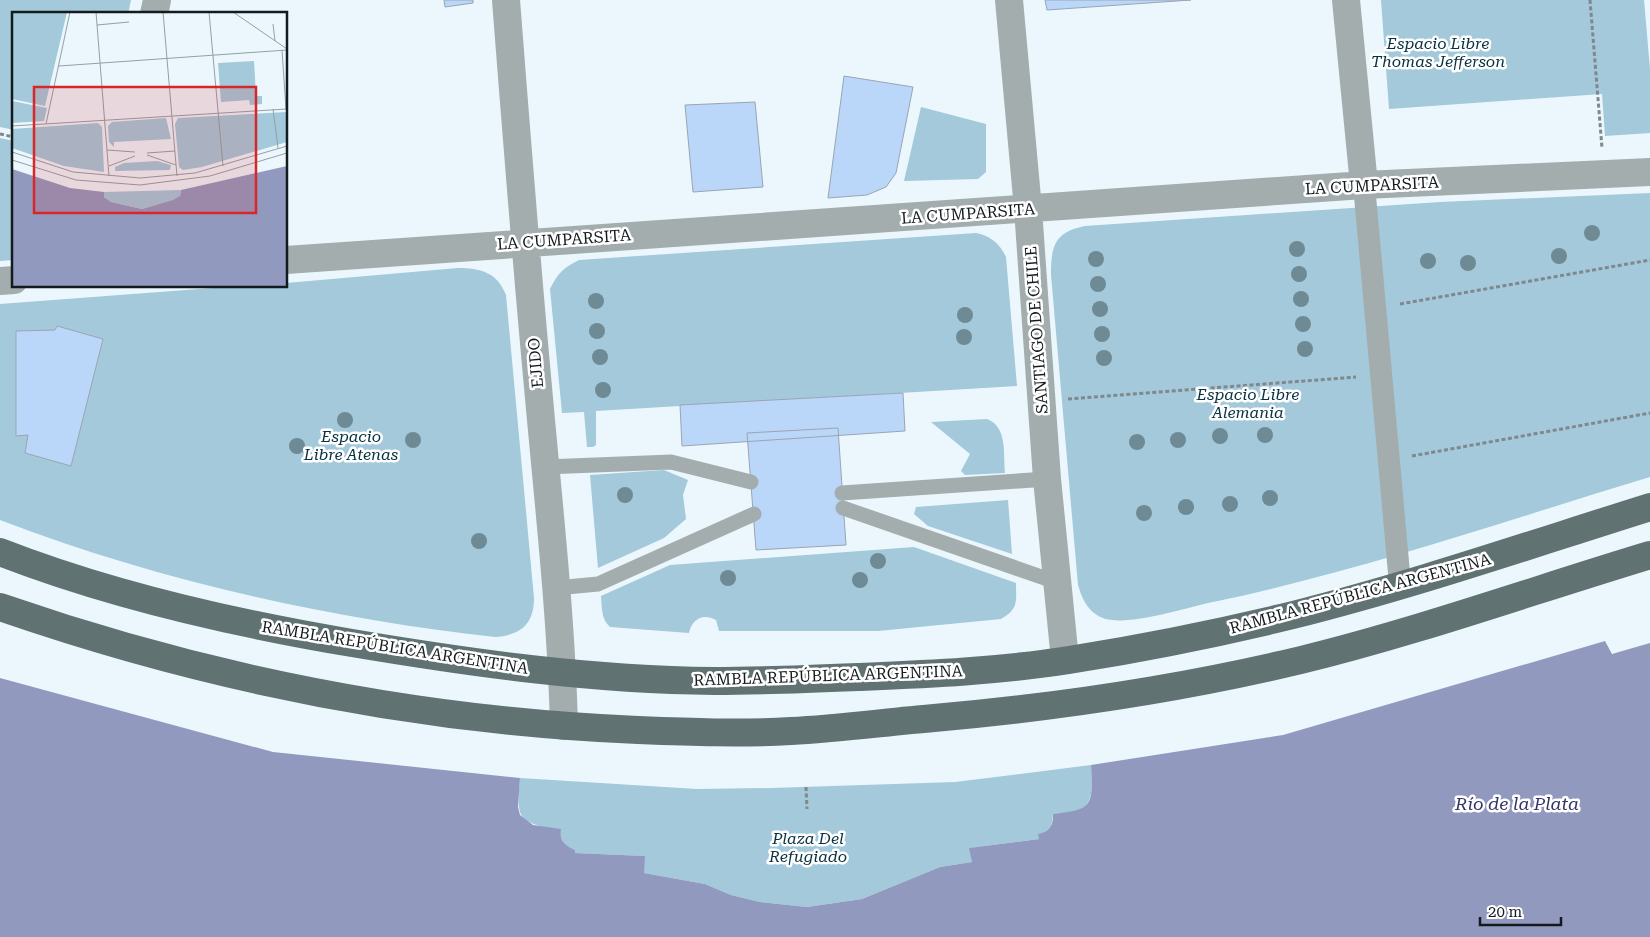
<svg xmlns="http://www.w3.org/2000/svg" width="1650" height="937" viewBox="0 0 1650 937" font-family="'Roboto Serif',serif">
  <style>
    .green { fill: #a3c9db }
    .water { fill: #9299bf }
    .building { fill: #bad6f8; stroke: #9aa5b3 }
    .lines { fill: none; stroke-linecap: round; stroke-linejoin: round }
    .path { stroke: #7f888d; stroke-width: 3; stroke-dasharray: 4 2.5; stroke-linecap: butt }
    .service { stroke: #a4adae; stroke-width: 15 }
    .pedestrian { stroke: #a4adae; stroke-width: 22 }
    .minor { stroke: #a4adae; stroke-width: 28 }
    .primary { stroke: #617273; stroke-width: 28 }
    .tree { fill: #6e8a95 }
    .labels { text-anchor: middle; stroke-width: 5; stroke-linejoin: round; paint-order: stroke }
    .park-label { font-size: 16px; font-style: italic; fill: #073140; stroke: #fff }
    .street-label { font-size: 16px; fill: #141b1e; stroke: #fff }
    .water-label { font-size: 18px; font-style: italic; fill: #313567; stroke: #fff }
    .inset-road { fill: none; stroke: #959fa4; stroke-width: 1 }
    .view { fill: #d62828; fill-opacity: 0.15; stroke: #d62828; stroke-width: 2.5 }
    .inset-edge { fill: none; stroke: #141b1e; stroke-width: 2.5 }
  </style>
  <rect width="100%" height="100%" fill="#ebf7fd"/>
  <!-- green -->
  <path class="green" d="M0 0H131L128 14H14V130L0 127Z
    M1381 0H1644L1650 69V133L1605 136 1602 94 1389 109Z
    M921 107 986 124V172L978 179 904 181Z
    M0 138 14 141V260L0 261Z
    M1650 193V477C1505 521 1361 571 1213 602 1185 608 1139 623 1112 620 1092 618 1083 603 1078 585L1051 275C1051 247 1054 232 1085 226L1440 202Z
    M976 233C991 236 1000 244 1006 257L1017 386 596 411V445L593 447H587L584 412 562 413 550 289C557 274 564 267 579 260Z
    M458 268C480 268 497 272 506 295L534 598C534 624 521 635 495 637 329 619 156 580 0 520V304L239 286H286V283Z
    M987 419C1008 427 1003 454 1005 473L965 475 961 471 970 454 931 422Z
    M664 470 688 480 683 495 686 519 664 538 598 568 590 475Z
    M1008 500 1012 554 928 526 914 514 916 507Z
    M914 547 1016 583C1016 601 1019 609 1001 619L878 631H719L716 620C703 613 692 619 689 633L610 627C601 619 602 608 601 596L670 565Z
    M1091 765C1093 803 1093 811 1053 814L1051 828 1039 839 970 848 972 862 940 867 862 899 807 907 760 902 731 895 705 884 644 873V856L574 853 575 850C566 847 562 842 560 833 519 818 516 825 520 778L697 789 772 788 955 782Z"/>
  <!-- water -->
  <path class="water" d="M1605 641 1612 654 1650 643V937H0V678L273 752 520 778 518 807 520 815 533 825 561 829C559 840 565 846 575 850V853L645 856 644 873 705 884 731 895 760 902 807 907 862 899 940 867 972 862 969 848 1039 839 1038 834C1050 832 1053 826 1053 814 1093 809 1093 806 1091 765L1283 735Z"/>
  <!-- building -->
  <path class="building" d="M444 0H473V3L445 7Z
    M1045 0H1191L1047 10Z
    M844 76 913 87 896 173 886 187 867 195 828 198Z
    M755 102 763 187 693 192 685 105Z
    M57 326 103 339 71 466 25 453 28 435 16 436V331L55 330Z
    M903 393 905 431 682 446 680 405Z
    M838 428 846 545 756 550 747 433Z"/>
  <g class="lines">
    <!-- path -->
    <path class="path" d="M1590 0 1602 148
      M0 134 14 137
      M1400 304 1650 260
      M1068 399 1356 377
      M1412 456 1650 413
      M806 787 807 809"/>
    <!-- service -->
    <path class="service" d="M545 467 671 462 751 482
      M842 493 1047 479
      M843 508 1056 582
      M556 588 598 584 754 514"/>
    <!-- pedestrian -->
    <path class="pedestrian" d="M1364 185 1400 584"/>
    <!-- minor -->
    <path class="minor" d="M506 0C516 129 526 258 538 387 548 500 561 612 564 726
      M1009 0 1028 209 1047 479 1065 660
      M1346 0 1364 185
      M154 14 157 0
      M286 260 1364 185 1650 172
      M0 281 14 280"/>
    <!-- primary -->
    <path class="primary" d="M0 552C113 596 233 623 352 643 471 663 593 680 714 681 762 681 810 679 858 677 928 674 1000 671 1069 660 1144 648 1219 633 1293 615 1413 585 1532 544 1650 507
      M0 607C205 678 422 721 638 730 689 732 740 734 791 731 838 729 886 722 934 718 1058 707 1180 689 1301 660 1419 631 1534 590 1650 555"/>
  </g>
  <!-- trees -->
  <g class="tree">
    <circle cx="1592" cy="233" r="8"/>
    <circle cx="1297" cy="249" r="8"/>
    <circle cx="1559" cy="256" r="8"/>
    <circle cx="1096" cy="259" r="8"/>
    <circle cx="1428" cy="261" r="8"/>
    <circle cx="1468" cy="263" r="8"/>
    <circle cx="1299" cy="274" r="8"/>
    <circle cx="1098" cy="284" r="8"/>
    <circle cx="1301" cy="299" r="8"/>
    <circle cx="596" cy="301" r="8"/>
    <circle cx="1100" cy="309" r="8"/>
    <circle cx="965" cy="315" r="8"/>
    <circle cx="1303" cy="324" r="8"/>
    <circle cx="597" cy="331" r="8"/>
    <circle cx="1102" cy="334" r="8"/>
    <circle cx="964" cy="337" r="8"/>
    <circle cx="1305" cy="349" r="8"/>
    <circle cx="600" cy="357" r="8"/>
    <circle cx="1104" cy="358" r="8"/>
    <circle cx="603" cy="390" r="8"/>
    <circle cx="345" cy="420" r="8"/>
    <circle cx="1265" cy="435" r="8"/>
    <circle cx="1220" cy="436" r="8"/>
    <circle cx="413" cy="440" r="8"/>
    <circle cx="1178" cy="440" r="8"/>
    <circle cx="1137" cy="442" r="8"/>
    <circle cx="297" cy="446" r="8"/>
    <circle cx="625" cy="495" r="8"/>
    <circle cx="1270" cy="498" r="8"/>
    <circle cx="1230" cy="504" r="8"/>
    <circle cx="1186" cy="507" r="8"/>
    <circle cx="1144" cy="513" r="8"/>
    <circle cx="479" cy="541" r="8"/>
    <circle cx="878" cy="561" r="8"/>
    <circle cx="728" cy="578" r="8"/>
    <circle cx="860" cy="580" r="8"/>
  </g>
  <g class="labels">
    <!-- park labels -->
    <g class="park-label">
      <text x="1438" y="49">Espacio Libre<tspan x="1438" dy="18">Thomas Jefferson</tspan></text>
      <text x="1248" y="400">Espacio Libre<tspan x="1248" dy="18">Alemania</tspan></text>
      <text x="351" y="442">Espacio<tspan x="351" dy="18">Libre Atenas</tspan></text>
      <text x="808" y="844">Plaza Del<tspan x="808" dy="18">Refugiado</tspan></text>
    </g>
    <!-- street labels -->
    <g class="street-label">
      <text transform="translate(1372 185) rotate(-3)" y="6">LA CUMPARSITA</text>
      <text transform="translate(968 213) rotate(-4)" y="6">LA CUMPARSITA</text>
      <text transform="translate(564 239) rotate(-4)" y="6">LA CUMPARSITA</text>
      <text transform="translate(1036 330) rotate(-94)" y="6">SANTIAGO DE CHILE</text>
      <text transform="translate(535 363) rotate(-95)" y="6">EJIDO</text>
      <text transform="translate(1360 593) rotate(-15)" y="6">RAMBLA REPÚBLICA ARGENTINA</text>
      <text transform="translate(395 647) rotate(9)" y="6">RAMBLA REPÚBLICA ARGENTINA</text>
      <text transform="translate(828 675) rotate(-2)" y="6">RAMBLA REPÚBLICA ARGENTINA</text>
    </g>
    <!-- water labels -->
    <g class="water-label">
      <text x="1517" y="810">Río de la Plata</text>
    </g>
  </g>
  <!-- overview -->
  <g transform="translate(12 12)">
    <rect width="275" height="275" fill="#ebf7fd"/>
    <path d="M0 0H55L33 94 0 87ZM242 49 244 84H250V92L238 93 237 88 209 90 206 51ZM0 89 35 96 32 109 0 111ZM275 100V130L190 155 171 158 167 155 163 112 166 106ZM154 106 159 127 102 130V135L97 130 96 114 100 110ZM86 111 90 115 92 160 52 154 0 136V117ZM145 149 159 153 158 158 103 159V155L112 151ZM169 178 168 184 162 188 130 197 99 190 91 184 92 180Z" fill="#a3c9db"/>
    <path d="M275 154V275H0V157L58 176 92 180V185L99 190 130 197 161 188 168 184 169 178Z" fill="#9299bf"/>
    <path class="inset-road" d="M84 0 97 164M151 0 165 164M197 0 211 154M221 0 275 37M261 12 263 29M85 13 117 10M270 38 274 97M47 54 275 38M261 97 266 136M34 112 58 0M0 114 275 97M95 138 123 140M0 140 61 160 128 166 183 161 275 134M135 141 163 139M135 143 164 153M0 148 64 168 128 173 198 164 275 141M97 154 123 144"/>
    <path class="view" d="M22 75H244V201H22Z"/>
    <rect width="275" height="275" class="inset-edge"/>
  </g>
  <!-- scale -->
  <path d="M1480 917v8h81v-8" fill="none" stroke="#141b1e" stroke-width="2.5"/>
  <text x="1488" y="917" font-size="15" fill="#141b1e" stroke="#ffffff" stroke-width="4" paint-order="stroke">20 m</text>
</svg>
